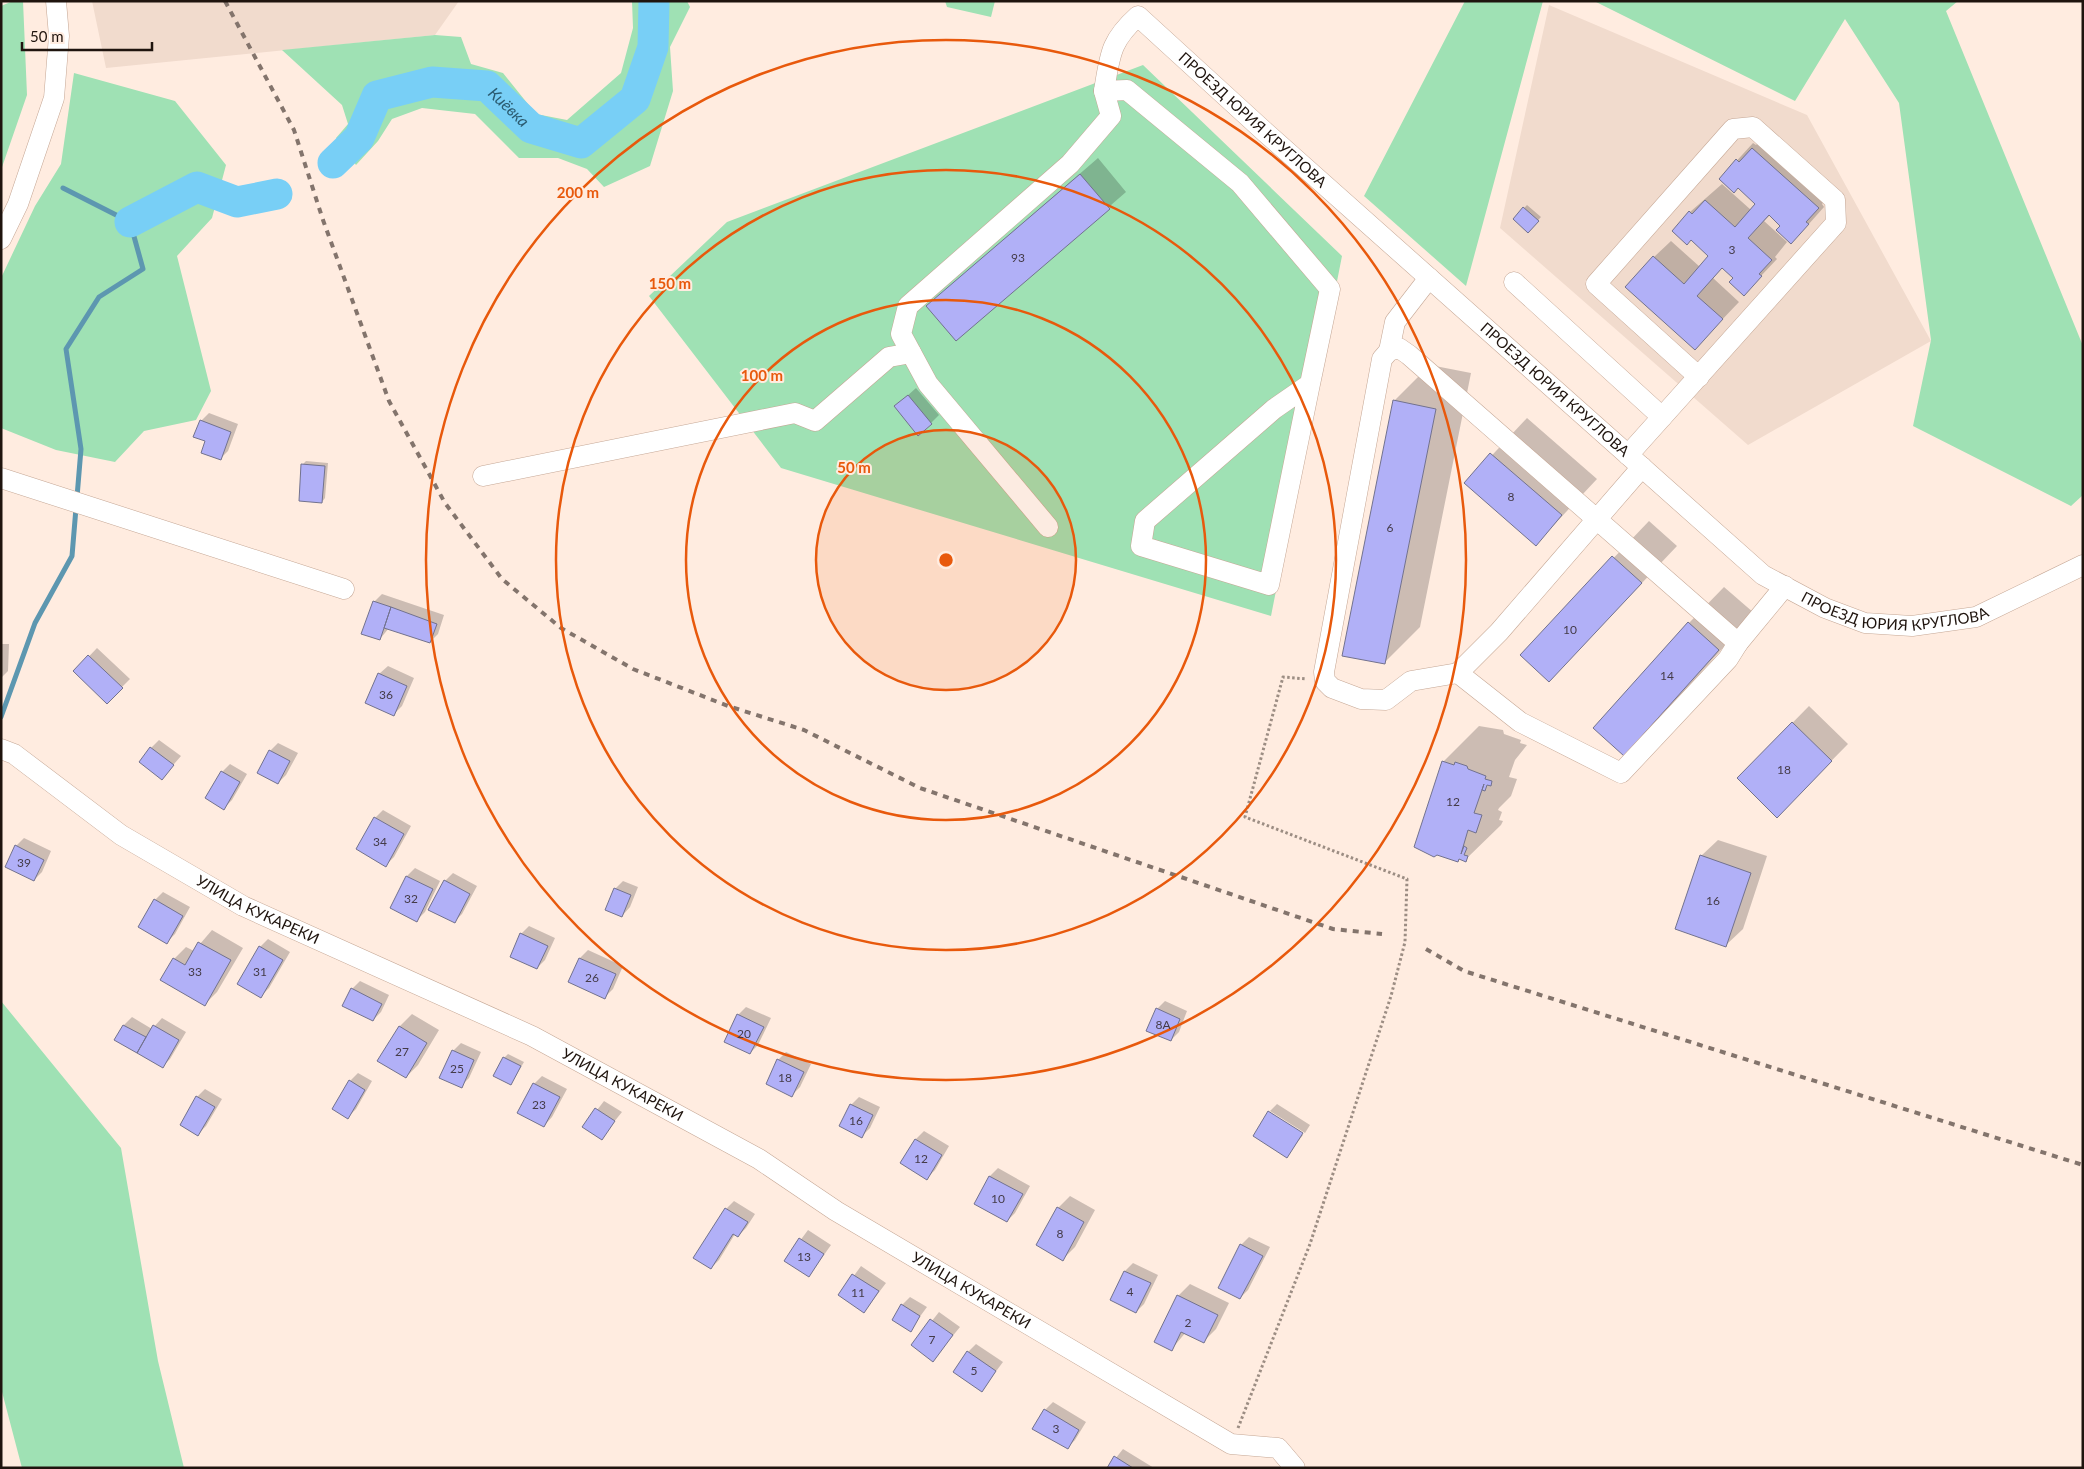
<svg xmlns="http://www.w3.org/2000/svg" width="2084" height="1469" viewBox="0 0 2084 1469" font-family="Lato,sans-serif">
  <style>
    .built { fill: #f1dbcd }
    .green { fill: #9fe1b4 }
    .shadow { fill: #0003 }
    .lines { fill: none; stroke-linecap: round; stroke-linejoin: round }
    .stream { stroke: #5d97b0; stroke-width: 5 }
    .river { stroke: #78cff6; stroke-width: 31 }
    .building { fill: #b1b0f7; stroke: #72728e }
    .minor-casing { stroke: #c5a795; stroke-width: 21 }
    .path { stroke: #9c8d83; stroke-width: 3; stroke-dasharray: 2.5 2.5; stroke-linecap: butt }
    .minor { stroke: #fff; stroke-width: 20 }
    .rail { stroke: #83746c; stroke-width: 4; stroke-dasharray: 6 6; stroke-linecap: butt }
    .ring { fill: none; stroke: #e8590c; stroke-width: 2.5 }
    .labels { text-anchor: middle; stroke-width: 4; stroke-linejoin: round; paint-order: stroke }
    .number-label { font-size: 12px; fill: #443b48 }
    .street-label { font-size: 15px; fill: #1f140e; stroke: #ffece0 }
    .water-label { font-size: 16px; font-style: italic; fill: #2b5b70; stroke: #ffece0 }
    .centre { fill: #e8590c; stroke: #ffece0; stroke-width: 2.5 }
    .ring-label { font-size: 15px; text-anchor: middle; font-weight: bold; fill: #e8590c; stroke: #ffece0; stroke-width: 4; stroke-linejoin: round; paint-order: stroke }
  </style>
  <rect width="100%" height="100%" fill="#ffece0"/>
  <!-- built -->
  <path class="built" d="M92 1H459L435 35 106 68Z
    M1549 5 1807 115 1931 341 1748 445 1500 228Z"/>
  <!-- green -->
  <path class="green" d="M13 1H23L27 95 1 170V6Z
    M632 1H687L690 7 670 47 673 91 650 166 604 187 587 169 558 158H519L475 114 422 108 392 119 378 141 356 165 336 138 348 124 342 105 282 50 435 35 461 37 471 64 503 73 536 114 567 120 621 73 633 28Z
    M945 1H995L991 17 947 7Z
    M1465 1H1543L1466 286 1364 196Z
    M1594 1H1958L1946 11 2083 346V495L2071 506 1913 426 1931 340 1899 103 1845 19 1795 101Z
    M1143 65 1342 256 1271 616 781 468 649 296 727 222Z
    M74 73 175 101 226 165 212 218 177 256 211 391 196 420 144 431 115 462 56 450 1 428V278L35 206 61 164Z
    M1 1001 121 1148 158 1361 184 1468H22L1 1388Z"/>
  <!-- shadow -->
  <path class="shadow" d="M1769 132 1834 190 1822 204 1824 207 1808 225H1782L1770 215 1764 221 1787 242 1775 257 1777 259 1744 294 1735 278 1723 267 1713 278 1739 302 1695 348 1654 257 1671 241 1700 267 1710 256 1690 212 1722 184 1751 210 1757 204 1739 187 1721 178 1753 143 1756 145Z
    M1098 158 1126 192 956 340 927 306Z
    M1527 205 1541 217 1528 231 1514 219Z
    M1430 365 1471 373 1420 627 1384 663 1394 401Z
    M916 388 939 415 931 423 896 406Z
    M209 413 238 424 228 451 220 459 207 441 201 421Z
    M1527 418 1597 479 1536 544 1466 483Z
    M306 461 328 463 325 498 322 502 303 464Z
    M1649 521 1677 546 1549 681 1521 655Z
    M1724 587 1754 613 1660 718 1624 754 1689 623Z
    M382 594 444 615 438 634 430 642 389 628 380 639 374 602Z
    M1 644H9L8 671 1 678Z
    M97 648 130 679 107 702 75 671Z
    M388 666 414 678 402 706 394 714 379 674Z
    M1809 706 1848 744 1777 816 1738 778Z
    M1479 726 1503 730 1504 734 1521 740 1520 743 1527 745 1515 760 1509 777 1517 779 1511 796 1499 808 1498 810 1502 812 1499 820 1503 821 1501 825 1465 860 1460 858 1458 861 1443 762Z
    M159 740 181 756 162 778 151 748Z
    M278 743 298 753 286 775 278 783 270 751Z
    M230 764 247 774 232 800 224 808 206 798 222 772Z
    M383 810 411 826 394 857 386 865 375 818Z
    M24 838 51 851 42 872 34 880 16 846Z
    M1718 840 1767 856 1743 929 1726 945 1701 856Z
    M415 868 440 881 425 912 417 920 407 876Z
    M453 873 477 886 462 914 454 922 445 881Z
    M623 881 638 887 630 907 622 916 615 889Z
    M163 892 190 907 175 934 167 942 155 900Z
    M529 926 555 938 545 960 537 968 521 934Z
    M212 930 243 948 217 992 205 1004 174 959 186 947 194 951Z
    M268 939 290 952 269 988 261 996 260 947Z
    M588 950 623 966 613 989 605 997 580 958Z
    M360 981 389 995 381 1012 373 1020 352 989Z
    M1165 1001 1187 1011 1179 1032 1171 1040 1157 1009Z
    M746 1007 771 1018 758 1045 750 1053 738 1015Z
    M412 1014 439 1030 418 1065 406 1077 379 1061 400 1026Z
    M132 1017 152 1029 162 1018 186 1032 170 1059 162 1067 116 1040 124 1025Z
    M461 1043 481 1052 469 1078 461 1086 453 1051Z
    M786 1052 811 1064 800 1087 792 1095 778 1060Z
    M508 1054 524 1062 511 1084 504 1058Z
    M358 1073 372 1081 356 1109 348 1117 350 1081Z
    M542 1076 567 1089 552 1117 544 1126 519 1113 534 1084Z
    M205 1089 222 1099 206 1126 198 1134 197 1097Z
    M859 1097 880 1107 870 1128 862 1136 851 1105Z
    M604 1101 622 1112 601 1138 584 1127Z
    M1277 1104 1310 1125 1305 1133 1270 1111Z
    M1269 1112 1303 1135 1287 1156 1254 1136Z
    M924 1131 949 1146 935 1170 927 1178 916 1139Z
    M998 1168 1030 1186 1015 1213 1007 1221 976 1203 990 1176Z
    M1070 1196 1095 1210 1075 1247 1063 1259 1058 1208Z
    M734 1201 755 1214 746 1228 738 1236 735 1234 719 1260 711 1268 726 1209Z
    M808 1230 831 1245 809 1276 785 1261Z
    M1249 1237 1270 1247 1248 1290 1240 1298 1219 1287 1241 1245Z
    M1133 1263 1158 1275 1144 1304 1136 1312 1111 1300 1125 1271Z
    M861 1266 886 1283 864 1312 840 1295Z
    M1190 1284 1229 1303 1216 1329 1204 1341 1186 1332 1171 1350 1178 1296Z
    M910 1297 927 1307 910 1330 902 1305Z
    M939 1312 960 1327 933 1360 913 1345Z
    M976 1344 1003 1362 982 1390 968 1352Z
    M1053 1402 1086 1422 1075 1440 1067 1448 1045 1410Z
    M1123 1449 1154 1468H1108Z"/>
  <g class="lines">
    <!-- stream -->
    <path class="stream" d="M63 188 130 222 143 269 99 297 66 349 81 449 77 497
      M1 717 35 623 72 556 76 508"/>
    <!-- river -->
    <g class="river">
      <path id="s1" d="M333 163 359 138 377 96 432 82 487 86 531 128 581 143 635 99 653 47 654 1"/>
      <path d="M130 222 197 187 237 202 277 194"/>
    </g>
  </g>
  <!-- building -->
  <path class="building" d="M1752 148 1819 208 1806 222 1809 224 1791 244 1776 230 1780 226 1769 215 1748 238 1772 260 1759 274 1762 276 1744 296 1729 282 1733 278 1722 268 1697 296 1723 319 1695 350 1625 287 1653 256 1684 284 1708 256 1691 240 1687 245 1672 231 1689 211 1692 214 1705 200 1735 227 1755 204 1738 188 1734 193 1719 179 1736 159 1739 162Z
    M1080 174 1110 209 956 341 926 306Z
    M1523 207 1539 221 1528 233 1513 219Z
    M908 395 932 424 918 436 894 406Z
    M1393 400 1436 409 1385 664 1342 656Z
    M200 420 231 432 221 460 201 453 205 441 193 437Z
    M1490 453 1562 515 1536 546 1464 483Z
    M301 464 325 466 322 503 299 501Z
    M1612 556 1642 583 1549 682 1520 655Z
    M373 601 391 607 380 640 361 634Z
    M391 607 437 624 430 643 384 628Z
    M1688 622 1719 650 1624 756 1593 728Z
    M88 655 123 688 107 704 73 671Z
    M378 673 407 686 394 716 365 703Z
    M1792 722 1832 761 1777 818 1737 778Z
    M150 747 174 765 162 780 139 762Z
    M269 750 290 761 278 784 257 773Z
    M1442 761 1454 765 1455 762 1467 766 1468 769 1486 776 1485 779 1492 781 1491 786 1487 785 1485 791 1482 790 1484 784 1474 813 1482 815 1476 833 1468 830 1461 854 1464 846 1467 848 1464 855 1468 856 1466 862 1459 859 1458 862 1437 855 1434 857 1414 847Z
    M221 771 240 782 224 810 205 798Z
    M374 817 404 834 386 867 356 849Z
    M15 845 44 860 34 881 5 867Z
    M1700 855 1751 873 1726 947 1675 929Z
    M406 876 433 889 417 922 390 908Z
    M444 880 470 894 455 923 428 910Z
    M614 888 631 895 622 917 605 910Z
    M154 899 183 916 167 944 138 927Z
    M520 933 548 946 537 969 510 957Z
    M198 942 231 960 205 1006 160 980 173 958 185 965Z
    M259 946 283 960 261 998 237 984Z
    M579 958 616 974 605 999 568 982Z
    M351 988 382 1004 373 1021 342 1006Z
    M1156 1008 1180 1019 1171 1041 1146 1031Z
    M737 1014 764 1027 750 1054 724 1042Z
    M123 1025 146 1037 137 1053 114 1040Z
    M153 1025 179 1040 163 1068 137 1053Z
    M399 1026 427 1043 406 1078 377 1061Z
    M452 1050 474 1060 462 1088 439 1078Z
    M503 1057 521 1066 511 1085 493 1076Z
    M777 1059 804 1072 792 1097 766 1084Z
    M349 1080 365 1090 348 1119 332 1109Z
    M533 1083 560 1097 544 1127 517 1113Z
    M196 1096 215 1107 198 1136 180 1125Z
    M850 1104 873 1115 862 1138 839 1126Z
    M595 1108 615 1121 602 1140 582 1127Z
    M1268 1111 1303 1133 1287 1158 1253 1136Z
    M915 1139 942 1155 927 1180 900 1163Z
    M989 1176 1023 1194 1007 1222 974 1204Z
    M1057 1207 1084 1222 1063 1261 1036 1245Z
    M725 1208 748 1222 738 1237 733 1234 711 1269 693 1258Z
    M799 1238 824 1254 809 1277 784 1261Z
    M1240 1244 1263 1256 1240 1299 1218 1288Z
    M1124 1271 1151 1283 1136 1313 1110 1300Z
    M852 1274 879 1291 864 1313 838 1295Z
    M1177 1295 1218 1315 1204 1343 1181 1332 1172 1351 1154 1342Z
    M901 1304 920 1316 911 1332 892 1320Z
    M930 1319 953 1335 933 1362 911 1345Z
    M967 1351 996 1371 982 1392 953 1372Z
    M1044 1409 1079 1430 1068 1449 1032 1429Z
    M1114 1456 1133 1468H1107Z"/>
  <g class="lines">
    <!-- minor casing -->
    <g class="minor-casing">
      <g id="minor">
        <path d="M1 239 18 204 54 98 59 36 56 1"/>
        <path d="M1514 282 1662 417"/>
        <path d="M1389 351 1395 322 1429 278"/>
        <path id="s2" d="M1310 384 1269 585 1141 546 1145 521 1274 409 1310 384 1330 289 1240 183 1127 90 1104 91C1110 55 1110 41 1138 16L1265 132 1763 575 1825 608 1865 623 1912 626 1976 617 2083 565"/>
        <path d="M1628 455 1836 223 1835 200 1753 127 1733 129 1596 284 1699 377"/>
        <path d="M1642 467 1499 632 1458 673 1411 681 1386 700 1361 699 1332 688 1325 681 1324 672 1382 359 1389 351 1399 348 1409 355C1518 451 1628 547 1738 643L1785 586"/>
        <path d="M483 476 795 413 815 421 889 357 911 353"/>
        <path d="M1 478 344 589"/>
        <path d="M1048 527 928 384 901 334 908 306 1070 164 1111 116 1104 91"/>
        <path d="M1458 673 1520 722 1621 773 1728 659 1738 643"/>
        <path id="s3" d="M1 749 14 754 121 835 243 906 532 1036 759 1159 836 1211 1231 1444 1278 1448 1295 1468"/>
      </g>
    </g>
    <!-- path -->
    <path class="path" d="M1238 1428 1310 1244 1391 996 1405 942 1407 879 1245 817 1283 677 1307 679"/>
    <!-- minor -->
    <use href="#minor" class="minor"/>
    <!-- rail -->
    <path class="rail" d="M225 1 294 130 323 220 389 401 445 503 502 579 561 628 633 669 728 706 804 730 920 788 1333 929 1382 934
      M1426 949 1464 971 2083 1165"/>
  </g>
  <!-- distance rings -->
  <circle cx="946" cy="560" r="130" fill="#e8590c" fill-opacity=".12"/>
  <g class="ring">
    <circle cx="946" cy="560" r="130"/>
    <circle cx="946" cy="560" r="260"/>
    <circle cx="946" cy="560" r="390"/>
    <circle cx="946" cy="560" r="520"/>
  </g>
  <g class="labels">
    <!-- number labels -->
    <g class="number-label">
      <text x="1732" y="254">3</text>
      <text x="1018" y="262">93</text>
      <text x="1511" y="501">8</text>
      <text x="1390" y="532">6</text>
      <text x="1570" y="634">10</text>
      <text x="1667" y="680">14</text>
      <text x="386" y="699">36</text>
      <text x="1784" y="774">18</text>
      <text x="1453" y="806">12</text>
      <text x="380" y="846">34</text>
      <text x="24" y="867">39</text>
      <text x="411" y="903">32</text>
      <text x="1713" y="905">16</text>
      <text x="195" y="976">33</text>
      <text x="260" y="976">31</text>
      <text x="592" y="982">26</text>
      <text x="1163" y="1029">8А</text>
      <text x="744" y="1038">20</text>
      <text x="402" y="1056">27</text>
      <text x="457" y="1073">25</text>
      <text x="785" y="1082">18</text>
      <text x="539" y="1109">23</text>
      <text x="856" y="1125">16</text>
      <text x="921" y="1163">12</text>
      <text x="998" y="1203">10</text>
      <text x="1060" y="1238">8</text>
      <text x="804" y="1261">13</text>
      <text x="1130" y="1296">4</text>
      <text x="858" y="1297">11</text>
      <text x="1188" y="1327">2</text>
      <text x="932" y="1344">7</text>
      <text x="974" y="1375">5</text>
      <text x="1056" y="1433">3</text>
    </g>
    <!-- street labels -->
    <g class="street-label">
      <text dy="5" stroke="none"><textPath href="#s2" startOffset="1224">ПРОЕЗД ЮРИЯ КРУГЛОВА</textPath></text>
      <text dy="5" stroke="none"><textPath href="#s2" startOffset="1629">ПРОЕЗД ЮРИЯ КРУГЛОВА</textPath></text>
      <text dy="5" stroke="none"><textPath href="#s2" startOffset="2049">ПРОЕЗД ЮРИЯ КРУГЛОВА</textPath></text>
      <text dy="5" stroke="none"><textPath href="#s3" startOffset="304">УЛИЦА КУКАРЕКИ</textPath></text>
      <text dy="5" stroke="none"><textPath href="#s3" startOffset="709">УЛИЦА КУКАРЕКИ</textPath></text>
      <text dy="5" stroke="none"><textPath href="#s3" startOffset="1114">УЛИЦА КУКАРЕКИ</textPath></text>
    </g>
    <!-- water labels -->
    <g class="water-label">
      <text dy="6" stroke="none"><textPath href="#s1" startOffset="224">Киёвка</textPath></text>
    </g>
  </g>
  <circle cx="946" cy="560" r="8" class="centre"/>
  <g class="ring-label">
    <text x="578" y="198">200 m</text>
    <text x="670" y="289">150 m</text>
    <text x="762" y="381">100 m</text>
    <text x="854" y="473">50 m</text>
  </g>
  <!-- border -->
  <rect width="2084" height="1469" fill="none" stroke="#1f140e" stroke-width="5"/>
  <!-- scale -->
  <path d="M22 42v8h130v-8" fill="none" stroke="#1f140e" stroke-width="2.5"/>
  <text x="30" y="42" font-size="15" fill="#1f140e" stroke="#ffece0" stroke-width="4" paint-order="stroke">50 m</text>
</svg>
